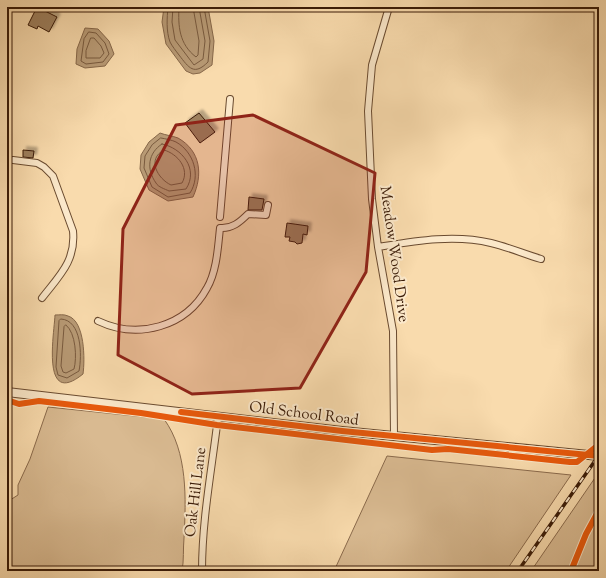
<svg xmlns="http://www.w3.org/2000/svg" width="606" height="578" viewBox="0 0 606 578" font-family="'Sorts Mill Goudy',serif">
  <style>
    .green { fill: #d9ba91; stroke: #8a6a4c }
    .water { fill: #b89a75; stroke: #866749 }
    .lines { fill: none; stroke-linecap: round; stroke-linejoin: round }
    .shore { stroke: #795a3e; stroke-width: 1 }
    .building { fill: #9d7f5d; stroke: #3a1b07; filter: url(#shadow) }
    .minor-casing { stroke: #6a4b30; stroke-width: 8 }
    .tertiary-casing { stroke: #6a4b30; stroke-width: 10 }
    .minor { stroke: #fbe8ca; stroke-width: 6 }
    .tertiary { stroke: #fbe8ca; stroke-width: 8 }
    .rail-casing { stroke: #3a1b07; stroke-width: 3.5 }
    .rail { stroke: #fbe8ca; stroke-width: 2; stroke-dasharray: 6; stroke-linecap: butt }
    .cycleway-casing { stroke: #fbe8ca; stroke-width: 8 }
    .cycleway { stroke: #e8590c; stroke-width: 6 }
    .marked { fill: #8f2418; fill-opacity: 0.2; stroke: #8f2418; stroke-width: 3; stroke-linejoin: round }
    .labels { text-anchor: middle; stroke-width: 4; stroke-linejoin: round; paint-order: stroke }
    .street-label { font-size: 15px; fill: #3a1b07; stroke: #fbe8ca }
  </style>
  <defs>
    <filter id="shadow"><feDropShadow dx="3.5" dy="-3.5" stdDeviation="1" flood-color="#0004"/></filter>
  </defs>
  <rect width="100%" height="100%" fill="#f9dbad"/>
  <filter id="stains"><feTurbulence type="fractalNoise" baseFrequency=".005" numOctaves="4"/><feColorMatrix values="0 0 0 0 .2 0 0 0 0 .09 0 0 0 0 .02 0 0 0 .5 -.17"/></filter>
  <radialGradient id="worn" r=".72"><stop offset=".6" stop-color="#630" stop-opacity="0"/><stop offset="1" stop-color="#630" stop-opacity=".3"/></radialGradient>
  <!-- green -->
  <path class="green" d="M48 407 164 419C188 452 186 499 184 538 183 548 184 561 182 571H7V502L18 495V485L30 459Z
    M387 456 571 475 506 571H334Z
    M599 472V571H531Z"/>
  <!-- water -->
  <path class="water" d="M164 7H208L214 41 212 65 200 73 193 74 186 71 166 44 162 22Z
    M85 28 98 29 109 41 114 54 105 66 85 68 76 64 77 49Z
    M160 133C165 135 173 136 178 138 201 151 203 175 193 197L168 201 149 190 140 169 141 155 149 142Z
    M55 315C59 315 64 314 68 316 85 321 85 360 83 374 41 408 54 335 55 315Z"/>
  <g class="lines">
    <!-- shore -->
    <path class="shore" d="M168 7C167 18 166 31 170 42 172 46 176 51 179 55 189 68 194 76 208 62L210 41 204 7
      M173 7 172 22 175 40 194 65 203 59 205 41 199 7
      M179 7C178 26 179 44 196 57L198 55 199 41 193 7
      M89 32 96 33 105 43 109 54 103 62 86 64 81 61 84 39Z
      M91 38H94L101 46 104 53 100 58H86V51Z
      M161 138C166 139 172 140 176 142 194 152 201 176 190 193L168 197 152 187 144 168 145 156 152 145Z
      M162 144C182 148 199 169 186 189L169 191C165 189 158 187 156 183 146 169 148 153 162 144Z
      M164 150C178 154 190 169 182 183L171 185C158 179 146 159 164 150Z
      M61 319C82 320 82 356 79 371L67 378 58 375 56 367 59 321Z
      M66 325C76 333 77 358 74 369L66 373 63 372 61 366 64 327Z"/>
  </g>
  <!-- building -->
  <path class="building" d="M37 7 57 17 49 32 38 26 37 29 28 25Z
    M199 113 215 132 200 143 185 123Z
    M23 150 34 151 33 158 23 157Z
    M249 197 264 199 262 210H248Z
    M287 223 308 226 307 235 303 234 302 243 297 244 295 242 289 241 290 237H285Z"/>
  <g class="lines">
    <!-- minor casing -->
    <g class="minor-casing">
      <path id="minor" d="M389 7 372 65 368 111 372 199 378 247 393 331 394 436
        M13 160 37 163 44 167 53 176 73 231C76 261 59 276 42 298
        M220 217 230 99
        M378 247C415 241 454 234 491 243 508 247 524 254 541 259
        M98 321C138 340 186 327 207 288 217 271 218 246 220 228 232 229 240 222 248 214L266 215 268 205
        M202 571C202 519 212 468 218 417"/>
    </g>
    <!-- tertiary casing -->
    <g class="tertiary-casing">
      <path id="tertiary" d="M7 392 342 431 599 456"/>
    </g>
    <!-- minor -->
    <use href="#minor" class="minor"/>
    <!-- tertiary -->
    <use href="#tertiary" class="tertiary"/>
    <!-- rail casing -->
    <g class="rail-casing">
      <path id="rail" d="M518 571 599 455"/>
    </g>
    <!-- rail -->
    <use href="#rail" class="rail"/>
    <!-- cycleway casing -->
    <g class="cycleway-casing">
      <path id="cycleway" d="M7 400 19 404 39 401 141 413 217 425 432 450 448 449 570 462H577L597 446
        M181 412 342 431 599 456
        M571 571 586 534 599 510"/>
    </g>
    <!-- cycleway -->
    <use href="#cycleway" class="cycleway"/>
  </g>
  <!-- marked area -->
  <path class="marked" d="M253 115 375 173 366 272 300 388 192 394 118 355 123 229 176 125Z"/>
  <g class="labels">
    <!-- street labels -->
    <g class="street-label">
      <text transform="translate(395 254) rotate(82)" y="5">Meadow Wood Drive</text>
      <text transform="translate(304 413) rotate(7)" y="5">Old School Road</text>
      <text transform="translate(195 492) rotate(-83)" y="5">Oak Hill Lane</text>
    </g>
  </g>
  <!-- margin -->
  <rect width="606" height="578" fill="none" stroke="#f9dbad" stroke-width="24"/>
  <rect x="8" y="8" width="590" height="562" fill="none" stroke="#3a1b07" stroke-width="2"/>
  <rect x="12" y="12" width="582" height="554" fill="none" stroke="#3a1b07"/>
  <rect width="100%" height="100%" filter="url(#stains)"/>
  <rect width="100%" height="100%" fill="url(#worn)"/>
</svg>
